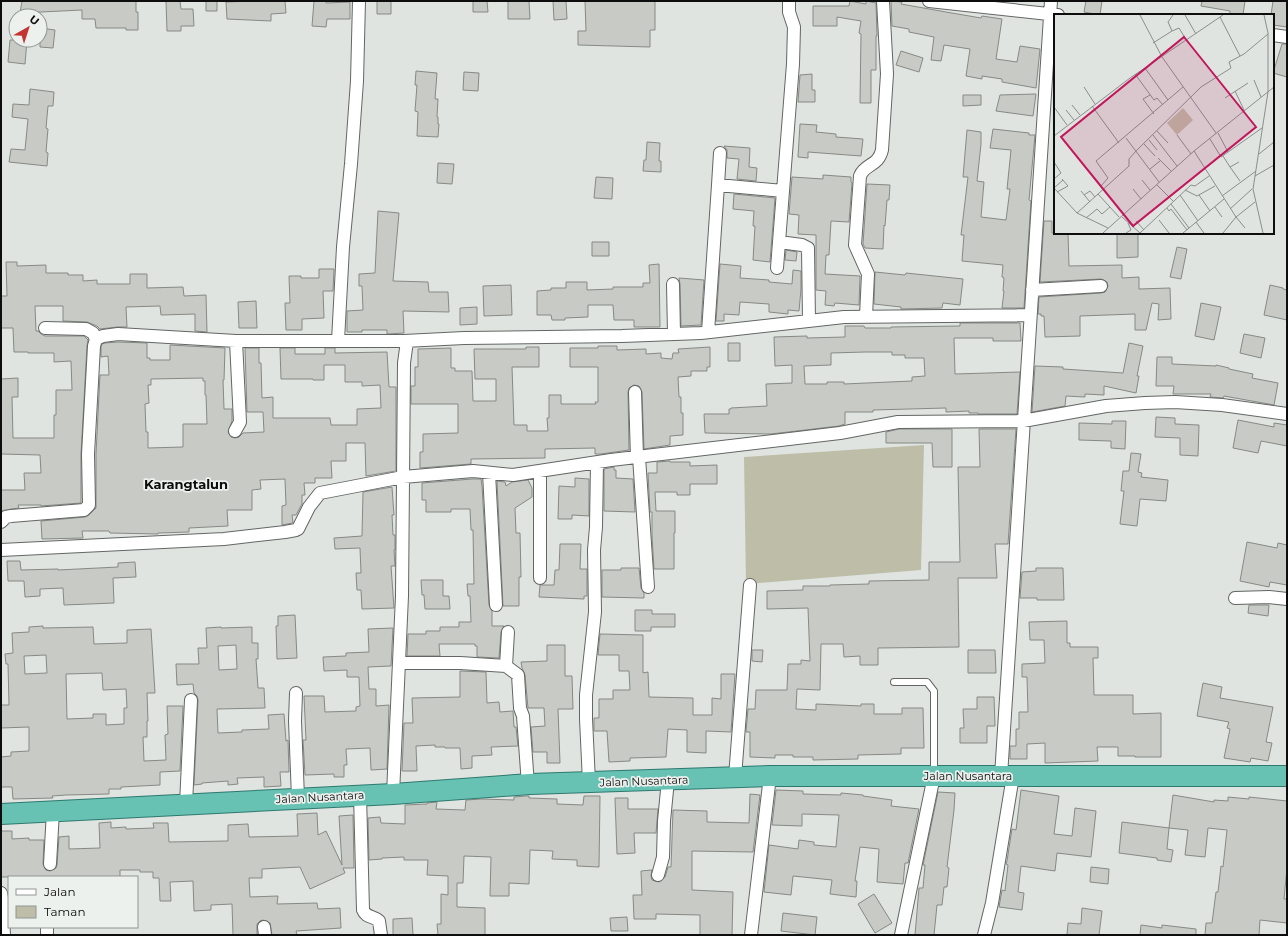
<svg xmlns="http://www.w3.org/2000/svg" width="1288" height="936" viewBox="0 0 1288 936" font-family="Montserrat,sans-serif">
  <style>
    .green { fill: #bebda7 }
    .building { fill: #c7cac5; stroke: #878985; fill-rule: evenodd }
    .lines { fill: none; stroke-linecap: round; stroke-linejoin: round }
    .service-casing { stroke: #636664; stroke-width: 8 }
    .minor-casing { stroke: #636664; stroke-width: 14 }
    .trunk-casing { stroke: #2e796e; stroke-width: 22 }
    .service { stroke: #fff; stroke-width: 6 }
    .minor { stroke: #fff; stroke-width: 12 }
    .trunk { stroke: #67c2b4; stroke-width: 20 }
    .labels { text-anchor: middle; stroke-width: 3.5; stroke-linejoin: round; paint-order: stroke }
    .street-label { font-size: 11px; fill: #0c0d0c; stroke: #ecf1ee }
    .quarter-label { font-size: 13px; font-weight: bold; fill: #0c0d0c; stroke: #ecf1ee }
    .inset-road { fill: none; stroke: #8b8e8c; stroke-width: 1 }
    .view { fill: #c2185b; fill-opacity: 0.15; stroke: #c2185b; stroke-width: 2 }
    .inset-edge { fill: none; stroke: #0c0d0c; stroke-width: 2 }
  </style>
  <rect width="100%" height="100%" fill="#dfe4e1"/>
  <!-- green -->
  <path class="green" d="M924 445 921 570 746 584 744 457Z"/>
  <!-- building -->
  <path class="building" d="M22 1H136V12H138V30H126V28H96L95 19H82V10L20 13Z
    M166 1H180L181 9H193L194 26H181V31H167Z
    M206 1H217V11H206Z
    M254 1H285L286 13 271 14V21L227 19 226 2Z
    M314 1H326V3L350 2V19H327L326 27 312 26Z
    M377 1H391V14H377Z
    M473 1H487L488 12H473Z
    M508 1H529L530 19H508Z
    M553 1H566L567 19 554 20Z
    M585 1H655V30H650V47L578 45V31H586Z
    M850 1 866 4V1L876 3 877 36H876V70H871V103H860L861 34 859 33 861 21 837 17V26H813V6H849Z
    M891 1 902 2 901 4 946 12 981 18 982 16 1002 19 996 59 1017 62 1020 46 1040 49 1036 88 1002 82V79L982 76V79L966 76 970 49 944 45 941 61 931 60 934 37 909 32V29L892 26Z
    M1086 1H1102L1100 15 1084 12Z
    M1202 1H1245L1243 15H1230V11L1201 6Z
    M1273 1H1287V27L1273 25V15H1271Z
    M40 28 55 30 53 48 40 47Z
    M10 40H27L25 64 8 62Z
    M1282 44H1287V77L1273 73Z
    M901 51 923 58 919 72 896 65Z
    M416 71 437 73 435 99H438L437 117H438V124H439L438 137 417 136 418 112 415 111 417 85H415Z
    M464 72 479 73 478 91 463 90Z
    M812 74V90H815V102H798L800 75Z
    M30 89 54 92 53 106H48L46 128 48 129 46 152 48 153 47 166 9 162 11 149 25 150 28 119 12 117 13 104 29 105Z
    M1036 94 1033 116 996 111 1000 95Z
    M963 95H981V105L963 106Z
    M800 124 817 125 816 132 836 134V137L863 139 861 156 808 152V158L798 157Z
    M993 129 1029 133V135H1035L1029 200 1031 201 1024 308H1002L1004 291H1003L1004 278 1002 277 1003 265 962 261 964 235H961L968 177H963L967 130 981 132V144L977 181 984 182 981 217 1006 220 1010 189H1007L1011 150 990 148Z
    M647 142 660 143 659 161H661V172L643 171 644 160H646Z
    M724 146 750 148 749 167 757 168 756 181 737 179 739 159 727 158V150Z
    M438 163 454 164 452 184 437 183Z
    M823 175 851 177V182L852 183 849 222 831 221 829 255H826L825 274 860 276 859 305 835 303 834 306 825 305 826 291 816 290V235L798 234 799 215 789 214 792 177 823 179Z
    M596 177 613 178 612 199 594 198Z
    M867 184 890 185 889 200H887L885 226 884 225 883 249 865 248 863 244Z
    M734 194 775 198 770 262 753 260 755 226H753L754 211 733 209Z
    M378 211 399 213 393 281 428 282 429 292H448L449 312 403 311 404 333 387 334V330H362V332H347V311L363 310 362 286H359V274L375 273Z
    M1044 221H1052V233H1068L1069 266 1122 265V278L1139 277V289L1170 288 1171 319 1158 320 1159 304 1152 303 1146 330H1135V314L1080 316V336L1045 337 1044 316H1041V314H1038L1039 297 1101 293 1105 292 1108 286 1107 282 1101 279 1040 282Z
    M1117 233H1138V257L1117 258Z
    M592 242H609V256H592Z
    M1177 247 1187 249 1181 279 1170 277Z
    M786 250 797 252 796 261 785 260Z
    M6 262H17V266L46 265V273H68V275H83V281L97 280V284H130V274H147V288L183 287 184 296 206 295 207 332 195 331V314L161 315 160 306 126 307 127 327H117L100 329 97 326 87 322 63 321V306H35L36 331H38L41 334 45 336H84L88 340 87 346 81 454V503L41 506V505H18L19 508 5 510 1 511V490H25L24 473H41L40 455 1 454V379L18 378V397H12L13 438H54V415H56V390H72L71 361 54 362V353H28V352H14L13 328H1V296H7Z
    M659 264 660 327H634V320H614L613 305H588V317L565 318V320H552L551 315H537V291L551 290V288H566V282H587V290L613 289V287H643V283H650L649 265Z
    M720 264 741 266 740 278 769 280V282L792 284 793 270 801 271V289L799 311 788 310V314L769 312V304L740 302 739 315 724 314V321H716Z
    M319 269H334L333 291H323L324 318 302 319V330H286L285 303H290L289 276H301V278H319Z
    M875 272 905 275 906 273 963 279 960 305 943 303 942 308 901 309V307L874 304Z
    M679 278 704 280 701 325 681 326 680 284Z
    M511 285 512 315 484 316 483 286Z
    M1270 285 1283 288V289L1287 290V320L1264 315Z
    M256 301 257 328H239L238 302Z
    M1201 303 1221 307 1214 340 1195 336Z
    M477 307V324L460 325V308Z
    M960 323H1020L1021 341H993V338H954L955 374 1020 372 1017 414H978V413H969V411L946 412V408L873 410V412H845V424L839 426 771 434 705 433 704 414H729V409H731V408L767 406 766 384 792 383V365L775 366 774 337 807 336V338L845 337V326H864L865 328H891V327L960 326ZM865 352H892V355H905V358H924L925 376 912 377V381L844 384V382H827V384H805L804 366 831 365V353Z
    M1244 334 1265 338 1261 358 1240 353Z
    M118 342 147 343V358H150V360H170V345L225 348 224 380H223L224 409H232V421L228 432 231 437 235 438 239 437 243 433 264 432 263 412H247L245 348H259V363H261L262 398 273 397V418H330L331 425H357V409L381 408 380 385 362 386V382H345V365H324V380H313V379H281L280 348H295V354H325V348H335V353L387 352 389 387H396V471L366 476 365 443H346V461H331L332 478H315V483H304L305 495H302V504L296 515H292L293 523 282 525V506L286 505 285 479 260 480 261 489 252 490V510H227L228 526 189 528V532L158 533V534L110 533 109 531H82L83 538 42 539 41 521 85 517 89 515 96 508V454L100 375H109L108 356 101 357V347L102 344 105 343ZM203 378V381H205V395H206L207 424H183V447L148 448V432H146L145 404 149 403 148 385H151V379Z
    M728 343H740V361H728Z
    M1129 343 1143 346 1137 376H1139L1136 393 1104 386V395L1085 394V397L1066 396 1065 406 1032 412 1035 366 1063 367V369L1123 373Z
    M598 346H617V350L646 349V354L661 353V358L672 359 673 353H679L678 349 710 347V367H707V371H691V376L678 377 679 397H681V413H683V435L670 436V445L644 449 642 392 639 386 634 385 629 388 628 392 629 450 601 454H595V448L545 449V458L471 459V464L420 468V452H423V434L458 433V404H411V386H415V367H418V349L451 348V368H455V371H472L473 401H496V379H475L474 349H526V347H539V367H512L514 425H527V431H548L547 418H549V395H561V404H596L595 402H598V367H570V348H598Z
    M1157 357H1172V364L1216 366V365L1229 368V369L1253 374 1252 378 1278 383 1274 405 1224 396 1223 398 1210 397 1211 394H1173L1174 386H1156Z
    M1156 417 1175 418V424L1199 425 1198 456 1180 455V438L1155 437Z
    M1238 420 1274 427V423L1287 425V446L1261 441 1258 453 1233 448Z
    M1112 421H1126L1125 449 1111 448V441L1079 440V423L1112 424Z
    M899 429H952V467H933L932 443H886V432Z
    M979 429H1016L1008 544H995L997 578H958L959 647 878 648V665H860V656L844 657 843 644H821L820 690 797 689 796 709 816 710V704L861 706V704H874V714H902V708H923L924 748H901V754L858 755V759L813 760V757H793V755H775V758L750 757V732H746L748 709H755L756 690H787L788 664H801V660L810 661 808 608 767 609V591L803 590V586H830V585L869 584V581L929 580V562H960L958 467H980Z
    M1131 453 1141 454 1138 472 1142 473 1141 477 1168 480 1166 501 1140 499 1137 526 1120 524 1124 491H1121L1123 471H1129Z
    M670 461V462H690V466L717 465V484H690V495H677V492H655L656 511H675V533H674V569H654L652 536V512H650L648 473H657V462Z
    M614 467V470H616V478L633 479 635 512 604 511V469Z
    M575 478 589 479V516L572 515V519H558L559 486 575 487Z
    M472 479H481L482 486 489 605 492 611V626H504L501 632 499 658 477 657V646H475V644H439L440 656H407L408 634H426V631H440V627H459V622H471L470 596H468L467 584H474L473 530H471L470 509H451V512H426V500H422V483Z
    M528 480 532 488V497L515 508 516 533H520L521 577H519V606H503L497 481 505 482 506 486 512 482Z
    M392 487 394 515H392L393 535H395V550H394L395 566H391L394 608 362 609 361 590H357L356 573H361L360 548 335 549 334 538 362 536 363 492Z
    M1247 542 1277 548 1278 543 1287 545V585L1270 582 1269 587 1240 581Z
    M560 544H581L580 569H587V596H584V599L539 597 540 585H554L555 570H559Z
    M7 561H20L21 570 58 569V570L118 567V563L135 562 136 577 113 578 114 603 64 605 63 588 40 589V596L25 597 24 581H8Z
    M621 568H639L641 588 644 593V598L602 597V570H621Z
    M1036 568H1063L1064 600H1037V598H1020L1022 572 1036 571Z
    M421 580H443V596H449L450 609H425L424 595H422Z
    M1249 605H1269L1268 616 1248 613Z
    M635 610H652V614H675V627H651V631H635Z
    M295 615 297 658 277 659 276 626H278V616Z
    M1067 621V643H1070V647H1098V658H1093L1094 695H1133V714L1161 713V757H1135V756H1118V747H1097L1098 761 1045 763V743L1027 744V759H1010V746H1016V729H1019V712H1028L1027 677H1022V664L1045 663 1044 640H1030L1029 622Z
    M43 626V628L93 627 94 644 127 643V630L151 629 155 693H147L148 721H147V737H143L144 761 166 760 165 735 168 734 167 706H183L180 771 160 772V785L121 787V789H109V794L66 795 52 796 53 798 13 799 12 787H1V757L11 756V752L29 751V727L1 728V705H9L8 664H6L5 654 13 653 12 633 29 632V627ZM46 655 47 673 25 674 24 656ZM102 673 103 690 126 689 127 708H124V724L106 725V714H93V718L67 719 66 674Z
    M221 627V628L252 627V643H258V659H256L258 688H264L265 708 217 709 218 733 242 732V730L269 729 268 715 284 714 286 741 288 740 289 772H280L281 786 264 787V777L237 778 238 784 228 785V781L202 783V784L194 785 198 700 197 696 194 693 193 684 177 685 176 664H199L198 648H207L206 628ZM236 645 237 669 219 670 218 646Z
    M393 628 391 666 368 667 369 689H376V706L389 705 387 769 371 770 370 748 346 749 347 765H344V777H334V774L305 775 303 740H306L304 696H324L325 712 356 711V707L360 706 359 677H347V670L324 671 323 657 346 656V653L369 652 368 629Z
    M600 634 643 635V673L648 672 649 697 693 698V715H712V698L721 699V674H735L731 732 706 731V753L687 752V730L668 729 666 757 630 758V761L609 762 607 731H594V718H599V699H613V690H630L629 671H619V655H598Z
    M547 645H565V676H572L573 709H558L560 763H547V752H533L531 727 545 726 544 708H528L525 675 522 668 521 662 547 661Z
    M752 650H763L762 662 752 661Z
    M968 650H995L996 673H968Z
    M460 671 486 672 487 703 499 702 500 712 513 711 514 727H516L518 746 491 747 492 755 472 756V768L461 769 460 748H445V747H435V745L416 746 417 771H402L404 723H413L412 698 460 697Z
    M1203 683 1222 687 1220 698 1273 707 1266 742 1272 743 1268 761 1251 758 1250 762 1224 758 1230 729 1227 728 1229 722 1197 716Z
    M977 697H994L995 726H987V743H960V728H964L963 709H977Z
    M776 790 803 791V794L841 795V793L863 795V796L892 800 891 806 919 809 908 863H905L903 884 877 882 879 849 860 847 855 881H857L856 897 830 894 832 880 793 876 791 895 764 892 769 845 798 849 799 840 814 842V845L836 847 839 815 802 814V826L772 825Z
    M1021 790 1059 796 1054 834 1072 836 1075 808 1096 811 1091 857 1057 853 1055 871 1021 866 1018 892 1024 893 1022 910 999 907 1002 890 1005 891 1008 865 1006 864 1007 861 1012 829 1016 830Z
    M938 792 955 793 954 810 947 867 949 868 947 887H944L942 905H937L934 935H915L919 888H923L925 865H923Z
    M750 794 760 795 753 852 692 851V890L733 892 732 935H700V915L656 914V919H634L633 895H642L641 871 652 870 651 876 652 880 659 882 665 877 668 867H671L673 810 707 811V822L749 823Z
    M1173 795 1214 802V800L1228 801V797L1249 799V797L1287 801V868L1284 899H1287V923L1260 920 1259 935H1205L1206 923H1212L1216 892H1218L1221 866 1223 867 1227 830 1208 828 1205 857 1185 855 1188 830 1169 828Z
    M526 796H529V798L557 799V804L583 805 584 796H600L599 867 577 866V860L552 859 553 851 530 850 529 884 509 883V896H490L491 857 464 856 463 883H457V907L485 908V935H438L437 924H441V894L448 895V876L427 875 428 860H404V857L382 858V859L369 860 368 818 380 817 381 823 405 824V805L427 804V803L437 802 436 809 465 810 466 800 482 799 514 800V797Z
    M615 798H628V809H658L656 833H634L635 853 617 854Z
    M317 813 318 835 326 831 342 865 339 816 353 815 354 868H343L345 873 310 889 300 867 262 869V878H249L250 897 278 896 277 904 317 903 318 909 340 908 341 928 296 931 297 935H272L270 923 263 920 260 921 257 924V935H233L232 904 211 905V910L194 911 193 881 170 882 171 901H160L159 878H153V872H140V870H120V877H1V831H12V839L29 838V840H44L43 864 46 870 50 871 56 868 57 865 59 837 69 836V849L100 848 99 823 111 822V828L126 827V829L154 828 153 823H168L169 842 228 841V825L248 824 249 837 298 836 297 814Z
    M1122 822 1169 828 1167 849 1173 850 1171 862 1157 860V858L1119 853Z
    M1091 867 1109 869 1108 884 1090 882Z
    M874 894 892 923 875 933 858 904Z
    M1082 908 1102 911 1099 935H1067L1068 923 1081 924Z
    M783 913 817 917 815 935 781 931Z
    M627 917 628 931H611L610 918Z
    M412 918 413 935H393V919Z
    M1141 925 1162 928V925L1196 929V935H1140Z"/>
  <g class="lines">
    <!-- service casing -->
    <g class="service-casing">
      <path id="service" d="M894 682H927L934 691V773"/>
    </g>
    <!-- minor casing -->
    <g class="minor-casing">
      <path id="minor" d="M789 1V12L794 27 793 64 779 242 802 245 808 248 809 321
        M929 1 1058 15
        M1273 35 1287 37
        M718 185 720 153
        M777 268 779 242
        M673 284 674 334
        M1032 290 1101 286
        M866 316 868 274 855 245 860 176C865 163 878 167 882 150L887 74 883 1
        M45 328 86 329 93 333 96 339
        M708 332 718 185 783 191
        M338 341 343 247 351 164 357 81 359 1
        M635 392 637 458
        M235 431 240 422 236 341
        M639 457 648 587
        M540 471V578
        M489 473 496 605
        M1 522 6 517 11 516 84 510 89 505 88 454 94 346 96 339 103 336 118 334 236 341H404L464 338 622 336 701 333 844 317 1030 315
        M1 550 224 539 285 532 296 530 298 529 309 507 320 493 403 477 473 471 513 475 611 460 840 433 898 422 1023 421 1106 406 1145 403 1175 402 1222 405 1287 414
        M1235 598 1269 597 1287 599
        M508 632 506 666 518 675 520 708 523 716 528 785
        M399 663H460L506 666
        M296 693 295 721 298 798
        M1001 776 1051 1
        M735 777 750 585
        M589 782 586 719V695L595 612 594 550 596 527 597 463
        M393 794 402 596 404 363 407 341
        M360 795 363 910C366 918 374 916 379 921L381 935
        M186 804 191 700
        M50 864 53 811
        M658 875 663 857 664 821 668 780
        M1 893 2 898 4 935
        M47 927V935
        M264 927 265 935
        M751 935 770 776
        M901 935 934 776
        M984 935 992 903 1013 776"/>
    </g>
    <!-- trunk casing -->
    <g class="trunk-casing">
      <path id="trunk" d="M1 814 393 794 530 784 770 776H1287"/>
    </g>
    <!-- service -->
    <use href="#service" class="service"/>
    <!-- minor -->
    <use href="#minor" class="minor"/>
    <!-- trunk -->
    <use href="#trunk" class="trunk"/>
  </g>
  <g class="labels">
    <!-- street labels -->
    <g class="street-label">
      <text x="968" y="780">Jalan Nusantara</text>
      <text transform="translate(644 781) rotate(-2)" y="4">Jalan Nusantara</text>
      <text transform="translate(320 797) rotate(-3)" y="4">Jalan Nusantara</text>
    </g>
    <!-- quarter labels -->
    <g class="quarter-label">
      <text x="186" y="489">Karangtalun</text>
    </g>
  </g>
  <!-- overview -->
  <g transform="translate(1054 14)">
    <rect width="220" height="220" fill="#dfe4e1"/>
    <path d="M129 94 139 106 123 121 113 109Z" fill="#bebda7"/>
    <path class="inset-road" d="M86 1 108 43 162 119M131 1 142 20M166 3 186 42M118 17 125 14 133 27M99 29 118 17 114 8 119 1M91 54 114 86M81 60 100 86 103 84 109 91M200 66 207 83M30 73 41 90M181 77 190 96M96 81 89 85 100 100M171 84 194 69M18 91 26 101M38 92 65 129M0 93 13 111M12 96 20 106M103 117 114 129M164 119 174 138M99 121 123 152M123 121 137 140M0 122 76 64 169 1M72 124 105 168M156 125 167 143 208 114M95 126 103 136M90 130 101 142M140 137 182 203 201 188M205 140 220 128M169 142 176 153M104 144 117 157M0 148 7 159 0 165M185 148 176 153 186 167M96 155 106 147M201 162 220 151M88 166 96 176M103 171 119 187M0 174 23 199 54 214M0 174 9 166M79 175 87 185M49 176 47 172 54 164 42 147 129 73M131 176 143 182 161 172M27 177 36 188M3 178 14 172 8 165M44 180 65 203M30 181 36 177 41 183M126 181 144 207M145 181 156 197M168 182 202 157M117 190 135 214M161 193 168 203M113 194 115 197 117 195 133 216M176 195 198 175M23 199 75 152V145L82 137 147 73 177 54 175 48 190 40 214 20M68 203 86 219M32 204 43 195 48 200 56 193M105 206 115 219M82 207 90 216M142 208 150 219M49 219 140 137 220 73M72 219 77 216 74 209M86 219 137 171 141 172 155 162M129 219 170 185M169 219 182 203 191 214M209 219 199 175 214 78V19L210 1"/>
    <path class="view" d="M130 23 202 113 79 212 7 123Z"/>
    <rect width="220" height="220" class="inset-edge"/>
  </g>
  <!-- border -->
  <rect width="1288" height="936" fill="none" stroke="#0c0d0c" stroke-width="4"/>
  <!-- legend -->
  <rect x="8" y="876" width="130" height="52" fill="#ecf1ee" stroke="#929694"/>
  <rect x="16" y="889" width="20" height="6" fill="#ffffff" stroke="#929694"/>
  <text x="44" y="896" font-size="12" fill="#0c0d0c">Jalan</text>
  <rect x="16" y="906" width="20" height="12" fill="#bebda7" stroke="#929694"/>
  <text x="44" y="916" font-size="12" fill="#0c0d0c">Taman</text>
  <!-- north arrow -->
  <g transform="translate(28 28) rotate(39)"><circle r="19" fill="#ecf1ee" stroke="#929694"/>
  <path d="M0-3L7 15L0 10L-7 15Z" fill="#c43532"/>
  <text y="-6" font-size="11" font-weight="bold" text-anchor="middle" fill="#0c0d0c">U</text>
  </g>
</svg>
